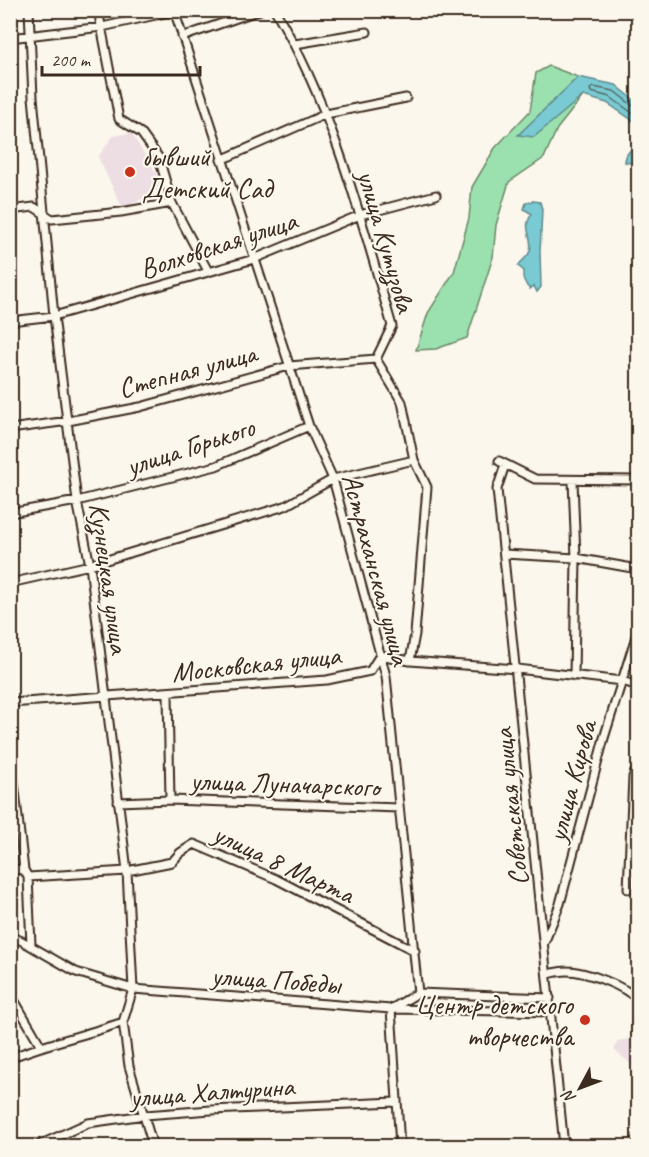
<svg xmlns="http://www.w3.org/2000/svg" width="649" height="1157" viewBox="0 0 649 1157" font-family="Caveat,sans-serif">
  <style>
    .built { fill: #eddee3 }
    .green { fill: #9be1af; stroke: #6b8666; stroke-width: 1.5 }
    .water { fill: #79cad3; stroke: #608a8b; stroke-width: 1.5 }
    .lines { fill: none; stroke-linecap: round; stroke-linejoin: round }
    .shore { stroke: #546a66; stroke-width: 1.5 }
    .minor-casing { stroke: #3b2a1e; stroke-width: 11 }
    .minor { stroke: #fbf7ec; stroke-width: 7 }
    .poi-dot { fill: #c8321e; stroke: #fbf7ec; stroke-width: 2 }
    .labels { text-anchor: middle; stroke-width: 4.5; stroke-linejoin: round; paint-order: stroke }
    .poi-label { font-size: 28px; fill: #3b2a1e; stroke: #fbf7ec; text-anchor: start }
    .street-label { font-size: 28px; fill: #3b2a1e; stroke: #fbf7ec }
  </style>
  <rect width="100%" height="100%" fill="#fbf7ec"/>
  <filter id="ink" filterUnits="userSpaceOnUse"><feTurbulence type="fractalNoise" baseFrequency=".0167" numOctaves="2"/><feDisplacementMap in="SourceGraphic" scale="12" xChannelSelector="R" yChannelSelector="G"/><feConvolveMatrix kernelMatrix="1 2 1 2 8 2 1 2 1" color-interpolation-filters="sRGB"/></filter>
  <g filter="url(#ink)">
    <!-- built -->
    <path class="built" d="M131 133 165 187 123 209 98 157 113 136Z
      M638 1037V1080V1070L614 1050 618 1041Z"/>
    <!-- green -->
    <path class="green" d="M549 66 578 77 519 135 562 112 583 96 557 129 544 158 509 182 496 225 493 257 467 338 436 349 416 350 428 313 454 272 469 218 472 187 495 148 530 111 536 73Z"/>
    <!-- water -->
    <path class="water" d="M578 77 616 85 638 103V124L607 103 583 96 534 137 518 135Z
      M638 144V160L636 164 625 162C625 153 632 149 638 144Z
      M533 201 540 202 542 209 540 252 541 287 537 292 534 286 530 289 527 286 523 278V270L518 266C520 262 528 257 530 251 534 237 521 228 532 214L524 209 526 203Z"/>
    <g class="lines">
      <!-- shore -->
      <path class="shore" d="M638 107 633 106 614 91 593 87 590 89 591 92 610 97 638 117"/>
      <!-- minor casing -->
      <g class="minor-casing">
        <path id="minor" d="M29 10 33 97 54 316 77 501 90 565 127 871 133 989 123 1022 129 1066 153 1146
          M98 10 119 119 141 133 159 158 172 203 208 271
          M174 10 309 426 333 479 386 676 418 993 391 1009 400 1146
          M275 10C333 108 361 218 392 326L376 359 402 402 414 460 427 487 415 634 410 661
          M182 37 260 10
          M10 38 102 27 174 11
          M295 44 367 32
          M221 160 326 114 406 98
          M10 210 34 207 52 219 121 212 172 203
          M10 321 54 316 254 259 360 215 436 195
          M10 429 68 421 140 407 289 366 376 359
          M499 461 535 479 638 480
          M505 465 497 489 564 1146
          M573 480 576 558 574 676
          M10 513 77 501 216 466 309 426
          M504 554 576 558 638 569
          M10 583 90 565 285 506 333 479 414 460
          M380 655 410 661 517 669 622 681 638 686
          M168 693 170 800
          M10 703 327 680 370 671 380 655
          M10 747 24 870 28 877 31 945
          M118 802 170 800 399 808
          M10 869 24 870
          M28 877 127 871 172 862 180 853 194 844 276 879 415 951
          M628 889 633 777 638 764
          M10 936 22 941 76 972 133 989 391 1009 551 1012
          M545 941 560 904 604 738 638 630
          M547 974C553 973 560 971 567 971 586 971 625 986 638 1000
          M10 993 41 1046
          M418 993 550 998
          M10 1058C47 1043 86 1035 123 1022
          M37 1146 88 1123 145 1115 211 1110 396 1102
          M635 1146 638 1142"/>
      </g>
      <!-- minor -->
      <use href="#minor" class="minor"/>
    </g>
  </g>
  <!-- markers -->
  <g class="poi-dot">
    <circle cx="130" cy="172" r="6"/>
    <circle cx="585" cy="1020" r="6"/>
  </g>
  <g class="labels">
    <!-- poi labels -->
    <g class="poi-label">
      <text x="142" y="166">бывший<tspan x="142" dy="32">Детский Сад</tspan></text>
      <text x="573" y="1014" text-anchor="end">Центр детского<tspan x="573" dy="32">творчества</tspan></text>
    </g>
    <!-- street labels -->
    <g class="street-label">
      <text transform="translate(387 241) rotate(74)" y="10">улица Кутузова</text>
      <text transform="translate(218 244) rotate(-18)" y="10">Волховская улица</text>
      <text transform="translate(187 370) rotate(-15)" y="10">Степная улица</text>
      <text transform="translate(190 446) rotate(-18)" y="10">улица Горького</text>
      <text transform="translate(377 569) rotate(75)" y="10">Астраханская улица</text>
      <text transform="translate(110 578) rotate(82)" y="10">Кузнецкая улица</text>
      <text transform="translate(256 663) rotate(-6)" y="10">Московская улица</text>
      <text transform="translate(571 781) rotate(-75)" y="10">улица Кирова</text>
      <text transform="translate(285 783) rotate(2)" y="10">улица Луначарского</text>
      <text transform="translate(510 807) rotate(-96)" y="10">Советская улица</text>
      <text transform="translate(284 863) rotate(25)" y="10">улица 8 Марта</text>
      <text transform="translate(276 979) rotate(4)" y="10">улица Победы</text>
      <text transform="translate(212 1091) rotate(-4)" y="10">улица Халтурина</text>
    </g>
  </g>
  <!-- margin -->
  <rect width="649" height="1157" fill="none" stroke="#fbf7ec" stroke-width="36"/>
  <rect x="18" y="18" width="613" height="1121" fill="none" stroke="#3b2a1e" stroke-width="2" filter="url(#ink)"/>
  <!-- north arrow -->
  <g transform="translate(580 1088) rotate(229)" stroke="#fbf7ec" stroke-width="4.5" paint-order="stroke">
  <path d="M0-4.5L10 22L0 15L-10 22Z" fill="#3b2a1e"/>
  <text y="-9" font-size="16" font-weight="bold" text-anchor="middle" fill="#3b2a1e">N</text>
  </g>
  <!-- scale -->
  <path d="M42 66v9h158v-9" fill="none" stroke="#3b2a1e" stroke-width="3"/>
  <text x="51" y="66" font-size="18" fill="#3b2a1e" stroke="#fbf7ec" stroke-width="4.5" paint-order="stroke">200 m</text>
</svg>
